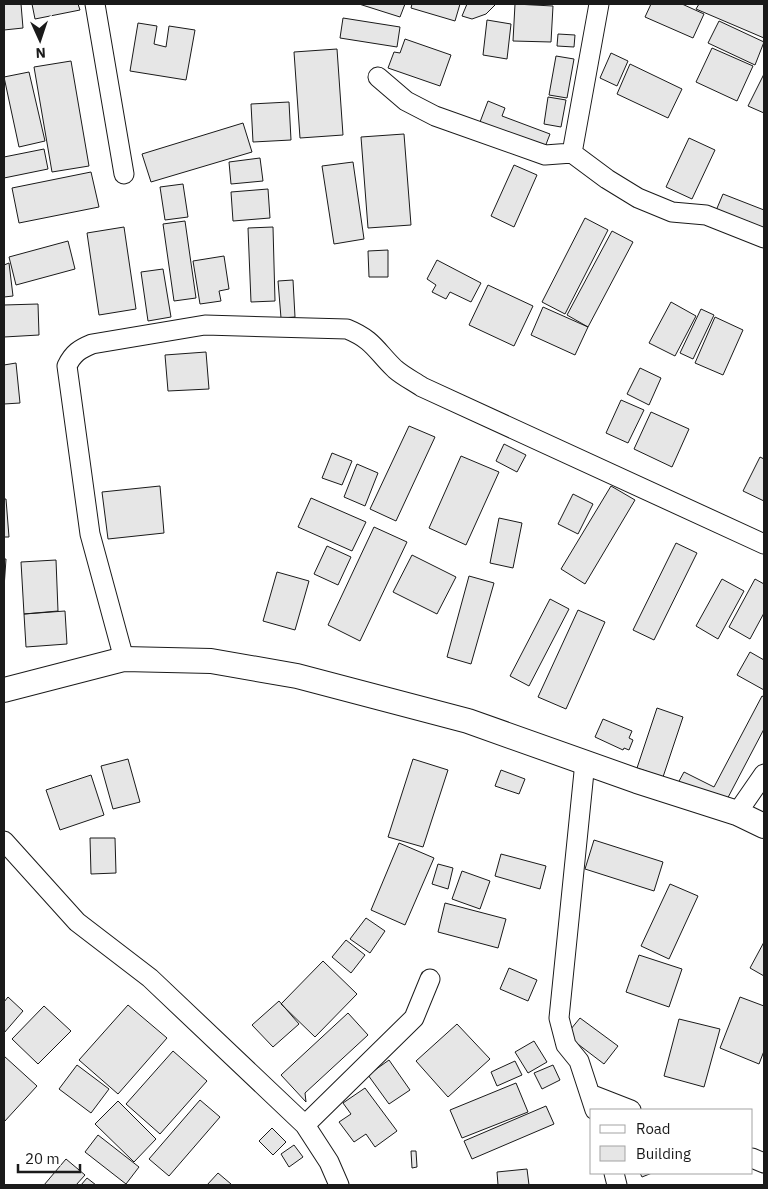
<svg xmlns="http://www.w3.org/2000/svg" width="768" height="1189" viewBox="0 0 768 1189" font-family="'IBM Plex Sans',sans-serif">
  <style>
    .building { fill: #e6e6e6; stroke: #1a1a1a }
    .lines { fill: none; stroke-linecap: round; stroke-linejoin: round }
    .minor-casing { stroke: #1a1a1a; stroke-width: 21 }
    .tertiary-casing { stroke: #1a1a1a; stroke-width: 26 }
    .minor { stroke: #fff; stroke-width: 19 }
    .tertiary { stroke: #fff; stroke-width: 24 }
  </style>
  <rect width="100%" height="100%" fill="#fff"/>
  <!-- building -->
  <path class="building" d="M4 4H21L23 28 4 30Z
    M32 4H78L80 10 35 19Z
    M359 4H405L400 17Z
    M412 4H460L455 21 411 8Z
    M467 4H496L486 14 472 19 462 16Z
    M515 4 553 6 551 42 513 41Z
    M651 4H682L704 14 693 38 645 17Z
    M699 4H764V38L696 9Z
    M343 18 400 27 397 47 340 38Z
    M487 20 511 24 507 59 483 55Z
    M719 21 764 42 755 65 708 43Z
    M138 23 157 26 154 44 166 47 169 26 195 30 186 80 130 71Z
    M558 34 575 35 574 47 557 46Z
    M405 39 451 55 440 86 388 68 394 52 400 53Z
    M712 48 753 66 737 101 696 82Z
    M337 49 343 135 300 138 294 52Z
    M611 53 628 61 617 86 600 78Z
    M556 56 574 59 567 98 549 95Z
    M71 61 89 166 52 172 34 67Z
    M630 64 682 89 668 118 617 94Z
    M29 72 45 141 19 147 4 77Z
    M764 74V113L748 106Z
    M548 97 566 100 561 127 544 124Z
    M488 101 505 108 502 116 550 134 545 147 480 122Z
    M289 102 291 140 253 142 251 104Z
    M243 123 252 152 151 182 142 154Z
    M404 134 411 225 368 228 361 137Z
    M689 138 715 150 692 199 666 187Z
    M44 149 48 169 4 178V157Z
    M260 158 263 181 231 184 229 162Z
    M353 162 364 239 334 244 322 166Z
    M514 165 537 175 514 227 491 216Z
    M91 172 99 207 19 223 12 188Z
    M183 184 188 217 165 220 160 187Z
    M268 189 270 218 233 221 231 192Z
    M723 194 764 210V232L715 213Z
    M585 218 608 230 565 314 542 302Z
    M185 221 196 298 174 301 163 224Z
    M124 227 136 309 99 315 87 233Z
    M273 227 275 301 251 302 248 228Z
    M612 231 633 242 588 327 567 315Z
    M68 241 75 269 16 285 9 257Z
    M388 250V277H369L368 251Z
    M224 256 229 289 219 291 221 301 200 304 193 261Z
    M437 260 481 283 471 302 450 292 446 299 432 292 436 285 427 279Z
    M9 263 13 296 4 297V265Z
    M163 269 171 317 148 321 141 272Z
    M293 280 295 317 281 318 278 281Z
    M488 285 533 306 514 346 469 325Z
    M671 302 696 316 675 356 649 343Z
    M38 304 39 335 4 337V305Z
    M543 307 588 327 575 355 531 335Z
    M701 309 714 315 693 359 680 353Z
    M715 317 743 330 723 375 695 363Z
    M206 352 209 389 168 391 165 355Z
    M16 363 20 403 4 404V365Z
    M640 368 661 378 649 405 627 394Z
    M621 400 644 410 628 443 606 433Z
    M651 412 689 429 672 467 634 449Z
    M409 426 435 437 396 521 370 509Z
    M504 444 526 455 517 472 496 461Z
    M332 453 352 461 342 485 322 478Z
    M461 456 499 472 466 545 429 528Z
    M760 457 764 459V501L743 491Z
    M357 464 378 473 365 506 344 497Z
    M160 486 164 533 108 539 102 492Z
    M611 486 635 500 585 584 561 569Z
    M573 494 593 504 578 534 558 524Z
    M311 498 366 522 352 551 298 527Z
    M4 499H6L9 537H4Z
    M499 518 522 523 513 568 490 563Z
    M374 527 407 542 360 641 328 625Z
    M676 543 697 553 654 640 633 630Z
    M327 546 351 557 338 585 314 574Z
    M412 555 456 577 437 614 393 592Z
    M4 559H6L4 588Z
    M56 560 58 611 24 614 21 562Z
    M277 572 309 581 295 630 263 621Z
    M469 576 494 583 471 664 447 657Z
    M722 579 744 591 718 639 696 626Z
    M755 579 764 584V613L750 639 729 627Z
    M550 599 569 609 529 686 510 676Z
    M578 610 605 622 566 709 538 697Z
    M65 611 67 644 26 647 24 614Z
    M750 652 764 660V690L737 675Z
    M762 696 764 697V729L723 807 678 783 684 772 714 787Z
    M657 708 683 717 663 777 637 768Z
    M603 719 632 731 629 738 633 740 629 750 624 748 623 750 595 737Z
    M128 759 140 802 113 809 101 766Z
    M413 759 448 770 423 847 388 837Z
    M501 770 525 779 519 794 495 786Z
    M91 775 104 815 60 830 46 790Z
    M90 838H115L116 873 91 874Z
    M594 840 663 862 654 891 585 869Z
    M399 843 434 858 405 925 371 910Z
    M501 854 546 866 540 889 495 876Z
    M438 864 453 868 448 889 432 884Z
    M462 871 490 881 480 909 452 899Z
    M670 884 698 896 669 959 641 946Z
    M445 903 506 919 498 948 438 932Z
    M366 918 385 931 370 953 350 939Z
    M346 940 365 955 351 973 332 957Z
    M764 942V976L750 968Z
    M639 955 682 969 669 1007 626 992Z
    M323 961 357 994 315 1037 281 1004Z
    M509 968 537 980 528 1001 500 989Z
    M8 997 23 1011 4 1033V1002Z
    M740 997 764 1006V1051L759 1064 720 1048Z
    M279 1001 299 1024 273 1047 252 1025Z
    M128 1005 167 1038 118 1094 79 1060Z
    M44 1006 71 1031 38 1064 12 1039Z
    M348 1013 368 1035 305 1093 306 1102 281 1075Z
    M580 1018 618 1046 604 1064 566 1035Z
    M679 1019 720 1029 704 1087 664 1076Z
    M457 1024 490 1059 448 1097 416 1061Z
    M534 1041 547 1062 528 1073 515 1052Z
    M173 1051 207 1081 160 1134 126 1104Z
    M4 1056 37 1086 4 1122Z
    M389 1060 410 1090 389 1104 368 1075Z
    M515 1061 522 1075 497 1086 491 1072Z
    M77 1065 109 1089 91 1113 59 1089Z
    M553 1065 560 1080 542 1089 534 1073Z
    M516 1083 528 1112 462 1138 450 1110Z
    M365 1088 397 1131 375 1147 366 1134 354 1142 339 1122 351 1114 343 1103Z
    M200 1100 220 1117 169 1176 149 1159Z
    M118 1101 156 1139 134 1162 95 1124Z
    M546 1106 554 1124 472 1159 464 1141Z
    M272 1128 286 1142 273 1155 259 1141Z
    M98 1135 139 1167 126 1184 85 1152Z
    M294 1145 303 1157 289 1167 281 1154Z
    M411 1151H416L417 1167 412 1168Z
    M66 1159 85 1175 76 1185H44Z
    M527 1169 529 1185H498L497 1172Z
    M218 1173 231 1184 232 1185H207Z
    M640 1173H652L642 1177Z
    M87 1178 96 1185H81Z"/>
  <g class="lines">
    <!-- minor casing -->
    <g class="minor-casing">
      <path id="minor" d="M95 4 124 174
        M378 77 406 101 435 116 545 155 572 153 607 179 638 198 672 212 706 215 764 238
        M572 153 599 4
        M124 659 90 534 67 366C73 353 80 349 92 344L205 325 347 329C374 340 376 351 395 369 403 376 413 381 422 387L764 544
        M585 762 559 1018 566 1045 579 1061 595 1110
        M737 813 764 774
        M4 841 77 922 150 978 305 1125 329 1162 339 1185
        M590 1094 631 1110
        M305 1125 414 1018 430 979
        M752 1158 764 1163
        M614 1173 617 1185"/>
    </g>
    <!-- tertiary casing -->
    <g class="tertiary-casing">
      <path id="tertiary" d="M4 690 124 659 211 661 297 676 468 721 637 781 737 813 764 826"/>
    </g>
    <!-- minor -->
    <use href="#minor" class="minor"/>
    <!-- tertiary -->
    <use href="#tertiary" class="tertiary"/>
  </g>
  <!-- border -->
  <rect width="768" height="1189" fill="none" stroke="#1a1a1a" stroke-width="10"/>
  <!-- legend -->
  <rect x="590" y="1109" width="162" height="65" fill="#ffffff" stroke="#a3a3a3"/>
  <rect x="600" y="1125" width="25" height="8" fill="#ffffff" stroke="#a3a3a3"/>
  <text x="636" y="1134" font-size="15" fill="#1a1a1a">Road</text>
  <rect x="600" y="1146" width="25" height="15" fill="#e6e6e6" stroke="#a3a3a3"/>
  <text x="636" y="1159" font-size="15" fill="#1a1a1a">Building</text>
  <!-- north arrow -->
  <g transform="translate(40 40) rotate(177)" stroke="#ffffff" stroke-width="4" paint-order="stroke">
  <path d="M0-4L9 19L0 12L-9 19Z" fill="#1a1a1a"/>
  <text y="-8" font-size="14" font-weight="bold" text-anchor="middle" fill="#1a1a1a">N</text>
  </g>
  <!-- scale -->
  <path d="M18 1164v8h62v-8" fill="none" stroke="#1a1a1a" stroke-width="2.5"/>
  <text x="25" y="1164" font-size="15" fill="#1a1a1a" stroke="#ffffff" stroke-width="4" paint-order="stroke">20 m</text>
</svg>
